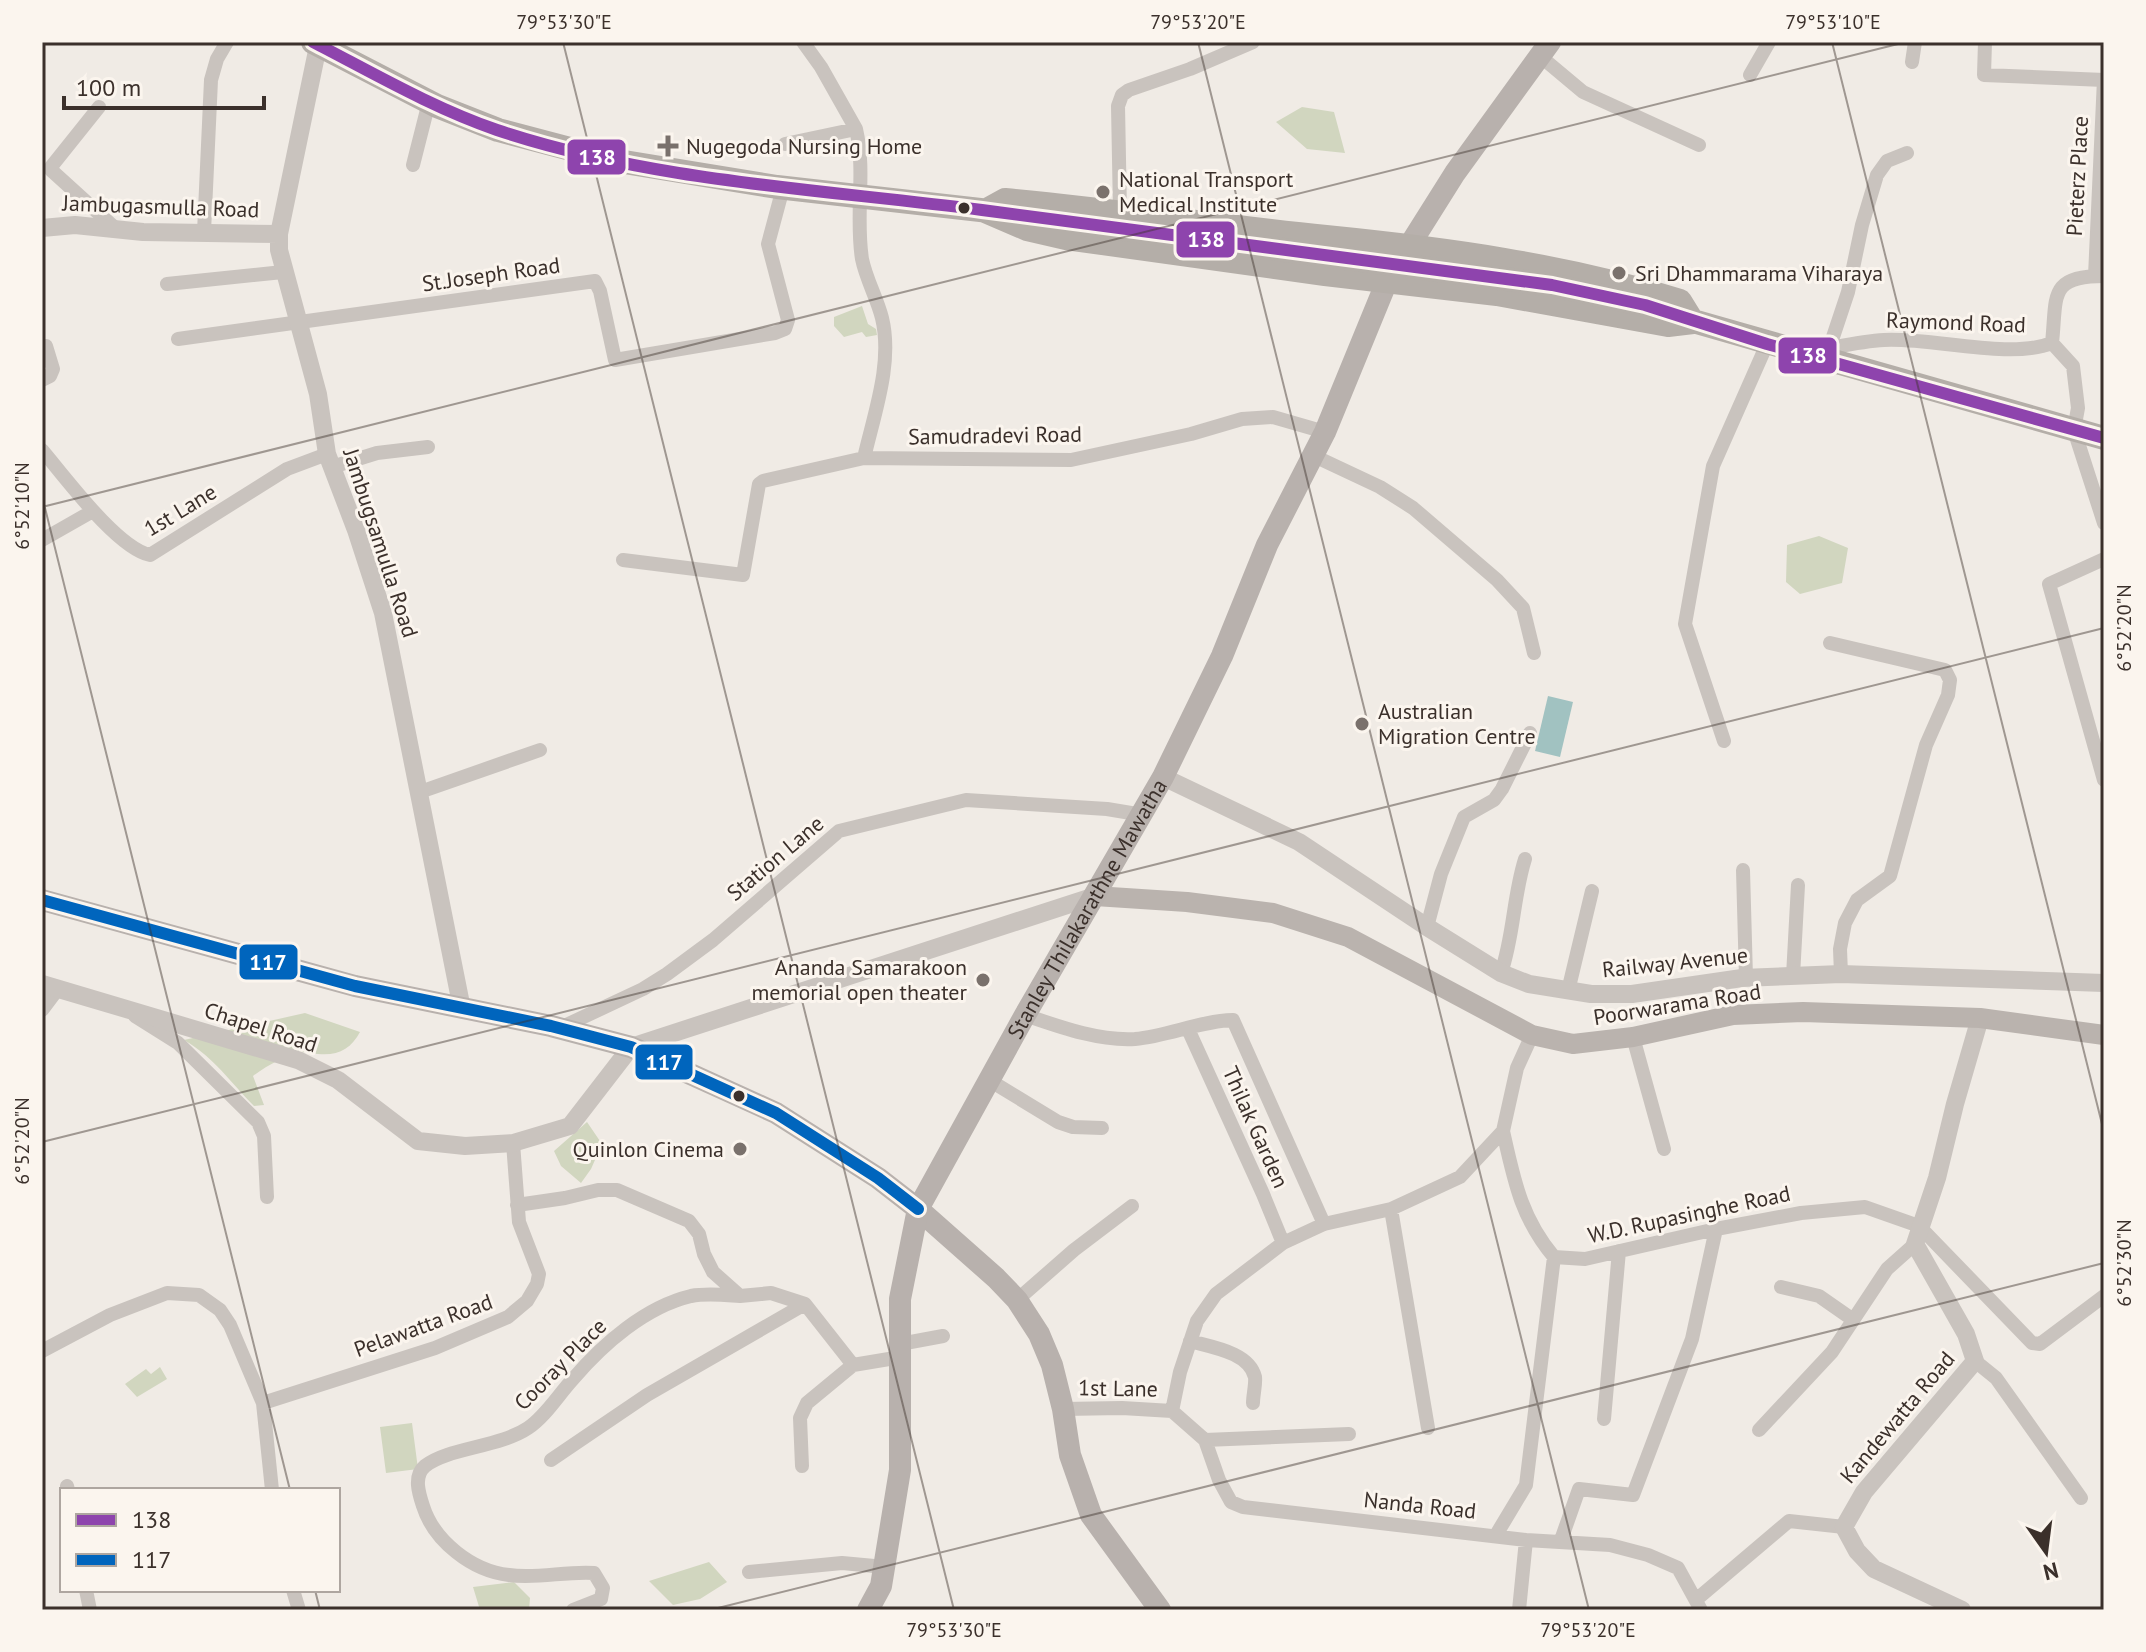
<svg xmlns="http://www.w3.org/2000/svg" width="2146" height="1652" viewBox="0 0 2146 1652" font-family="'PT Sans',sans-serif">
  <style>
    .green { fill: #d1d6bf }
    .water { fill: #a1c2c1 }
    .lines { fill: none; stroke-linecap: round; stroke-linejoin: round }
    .minor { stroke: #c9c3be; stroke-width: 14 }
    .tertiary { stroke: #c9c3be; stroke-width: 18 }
    .secondary { stroke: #bab3ae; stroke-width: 20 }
    .primary { stroke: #b8b1ad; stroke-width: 22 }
    .trunk { stroke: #b4aea8; stroke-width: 24 }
    .trunk-bridge { stroke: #b4aea8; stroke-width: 24 }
    .bus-1-casing { stroke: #fbf5ee; stroke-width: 18 }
    .bus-2-casing { stroke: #fbf5ee; stroke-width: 18 }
    .bus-1 { stroke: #8e44ad; stroke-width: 12 }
    .bus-2 { stroke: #0065bd; stroke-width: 12 }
    .ticks { fill: none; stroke: #3b302b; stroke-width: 2; stroke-opacity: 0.45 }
    .poi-dot { fill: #7a716c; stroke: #fbf5ee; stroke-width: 3 }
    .bus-dot { fill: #3b302b; stroke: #fbf5ee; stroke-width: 3 }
    .labels { text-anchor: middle; stroke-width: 6; stroke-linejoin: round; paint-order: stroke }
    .poi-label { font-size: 22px; fill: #3b302b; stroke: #fbf5ee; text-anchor: start }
    .street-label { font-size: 22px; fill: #3b302b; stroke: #fbf5ee }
    .line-badge { stroke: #fbf5ee; stroke-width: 3 }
    .badge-label { font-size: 22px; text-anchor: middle; font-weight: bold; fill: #fff }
    .neatline { fill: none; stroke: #3b302b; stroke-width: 3 }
    .ticks-label { font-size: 20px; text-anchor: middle; fill: #3b302b }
  </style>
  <rect width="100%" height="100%" fill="#f0ebe5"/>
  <!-- green -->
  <path class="green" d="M1302 107 1334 112 1345 153 1307 149 1276 122Z
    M862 306 868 324 876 329 877 335 866 337 862 332 844 337 834 326V317Z
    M1819 536 1848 548 1842 583 1800 594 1786 582 1787 545Z
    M305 1013 360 1032C351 1049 338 1056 318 1054 313 1054 310 1052 305 1052 287 1054 268 1065 253 1076L264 1105 254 1106C229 1081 216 1059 184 1040Z
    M587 1122 602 1144 591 1169 581 1183 561 1166 554 1151Z
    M160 1367 167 1379 137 1397 125 1384 146 1369 151 1374Z
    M412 1423 418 1469 386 1473 380 1427Z
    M709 1562 727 1582 700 1599 673 1605 649 1581Z
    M514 1582 530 1598 529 1610H480L473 1587Z"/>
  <!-- water -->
  <path class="water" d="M1548 696 1573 702 1560 757 1535 751Z"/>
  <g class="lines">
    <!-- minor -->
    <path class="minor" d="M803 42 821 67 856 129C866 172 855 215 862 259 866 279 877 298 882 318 893 363 874 414 864 458
      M1985 42 1984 75 2104 80
      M1540 56 1583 92 1699 145
      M1912 62 1915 42
      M1750 75 1769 42
      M99 107 51 167V170L116 229
      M785 144 856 129
      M413 165 429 102
      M1120 212 1118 106 1122 95 1129 90 1190 69 1253 42
      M204 232 211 80 217 59 227 42
      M2095 276 2104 79
      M167 284 283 272
      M178 339 595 281 600 291 615 360 775 333 785 329 788 320 768 244 783 188
      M2052 343 2073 366 2078 408 2074 430 2104 523
      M1829 349 1848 292 1862 225 1877 175 1887 161 1907 153
      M1815 351C1838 347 1861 341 1884 340 1931 337 2009 360 2052 343 2057 296 2048 276 2104 276
      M42 380 50 376 53 369 46 346
      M42 450C65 477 117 548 150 555L287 469 327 454
      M1314 456 1380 487 1413 508 1497 580 1523 608 1534 653
      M332 467 377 453 428 447
      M42 540 93 511
      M2104 559 2049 584 2104 780
      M623 560 743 575 759 484 763 481 864 458 1071 460 1191 434 1242 419 1273 417 1325 432
      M1830 643 1945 670 1950 680 1948 695 1926 745 1890 876 1857 900 1845 923 1840 949 1841 974
      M1724 741 1685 624 1713 466 1767 344
      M420 792 540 750
      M1743 870 1746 978
      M1427 927 1441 874 1464 817 1494 800 1502 789 1530 733
      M1501 973C1514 935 1513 897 1525 859
      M1793 976 1798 885
      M1568 991 1592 891
      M42 1010 57 990
      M1025 1015C1060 1027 1098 1041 1135 1039 1168 1036 1200 1021 1233 1020L1324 1224
      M135 1016 178 1043 258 1122 264 1136 267 1197
      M560 1028 643 989 667 974 713 940 839 831 966 800 1107 809 1143 815
      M1188 1029 1263 1194 1283 1243
      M1633 1037 1664 1149
      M989 1080 1058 1122 1073 1127 1102 1128
      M1503 1131C1514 1180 1521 1218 1554 1257L1585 1259 1716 1229 1801 1213 1865 1207 1919 1226 2032 1343 2040 1344 2104 1296
      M517 1205 565 1198 598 1190H617L689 1221 699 1234 704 1254 713 1272 740 1296 771 1293 805 1304 853 1365 901 1357
      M1391 1209 1428 1428
      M1781 1287 1819 1296 1852 1319
      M1017 1300 1074 1250 1132 1206
      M1190 1341C1211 1347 1249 1352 1255 1377 1256 1384 1253 1395 1253 1403
      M900 1344 943 1336
      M42 1351 110 1315 167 1293 199 1295 220 1310 230 1325 263 1403 272 1490
      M1975 1361 1996 1378 2081 1498
      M263 1403 435 1348 508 1317 527 1301 537 1284 539 1274 519 1222 513 1143
      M1063 1409 1122 1408 1172 1411
      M1172 1411 1205 1440 1219 1480 1231 1502 1243 1507 1526 1540 1610 1545 1648 1555 1678 1568 1701 1610
      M1172 1411 1180 1372 1197 1321 1216 1294 1283 1243 1324 1224 1391 1209 1460 1177 1503 1131 1517 1068 1532 1035
      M1604 1419 1619 1251
      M1759 1430 1832 1352 1887 1269 1915 1244
      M1205 1440 1349 1434
      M551 1460 647 1395 805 1304
      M802 1466 800 1418 807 1403 853 1365
      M67 1486 68 1490
      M1496 1535 1526 1485 1554 1257
      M1561 1540 1579 1489 1633 1495 1692 1339 1716 1229
      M749 1572 842 1563 885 1567
      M86 1590 90 1610
      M293 1590 299 1610
      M1697 1599 1789 1521 1844 1527
      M573 1610 601 1599 603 1588 594 1573C566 1571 537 1579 509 1575 472 1571 434 1541 423 1506 419 1494 413 1476 425 1466 447 1448 500 1447 528 1428 545 1417 559 1394 573 1379 603 1344 645 1307 691 1296 707 1293 724 1295 740 1296
      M1519 1610 1526 1540"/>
    <!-- tertiary -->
    <path class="tertiary" d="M318 46 279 234V250L318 394 327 454 356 530 383 613 462 1009
      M42 228 75 225 143 232 279 234
      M1163 777 1299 842 1427 927 1501 973 1529 984 1591 994H1632L1742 978 1841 974 2104 983
      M42 984 298 1060 338 1080 418 1141 465 1146 513 1143 570 1126 631 1047 1095 896
      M1962 1610 1874 1569 1857 1551 1844 1527 1864 1492 1975 1361 1966 1334 1915 1244 1937 1178 1955 1104 1980 1018"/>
    <!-- secondary -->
    <path class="secondary" d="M1095 896 1187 902 1273 913 1348 937 1532 1035 1573 1044 1633 1037 1733 1015 1803 1012 1980 1018 2104 1035"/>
    <!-- primary -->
    <g class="primary">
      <path d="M42 900 355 986 551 1026 631 1047 776 1113 878 1178 918 1209 996 1278 1017 1300 1039 1334 1052 1365 1063 1409 1070 1455 1091 1515 1160 1610"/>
      <path id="s1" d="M868 1610 881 1586 900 1470V1299L918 1209 1025 1015 1163 777 1222 656 1267 545 1325 432 1387 281 1455 173 1550 42"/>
    </g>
    <!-- trunk -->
    <path class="trunk" d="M313 42 437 106 498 130 612 160 777 187 998 212
      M1005 200C1113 210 1219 226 1326 237 1446 249 1565 265 1680 301L1693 322 1668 325 1497 294 1325 274 1066 238 1027 229 985 211Z
      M1679 317 2104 438"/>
    <!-- trunk-bridge -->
    <path class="trunk-bridge" d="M1078 223 1552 285 1645 305"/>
    <!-- bus-1 casing -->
    <g class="bus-1-casing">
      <path id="bus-1" d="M313 42C373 73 433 108 497 130 653 182 821 189 982 210 1172 235 1362 260 1552 285L1645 305 1767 344 2104 438"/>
    </g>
    <!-- bus-2 casing -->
    <g class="bus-2-casing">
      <path id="bus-2" d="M42 900 355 986 551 1026 631 1047 776 1113 878 1178 918 1209"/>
    </g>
    <!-- bus-1 -->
    <use href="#bus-1" class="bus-1"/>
    <!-- bus-2 -->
    <use href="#bus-2" class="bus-2"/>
  </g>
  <!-- ticks -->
  <path class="ticks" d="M563 42 954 1610M1198 42 1589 1610M1832 42 2104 1132M42 496 290 1490M42 507 1906 42M42 1142 2104 628M315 1590 320 1610M710 1610 2104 1263"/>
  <!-- markers -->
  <g class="poi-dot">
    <path d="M664 134h8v8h8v8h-8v8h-8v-8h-8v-8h8z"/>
    <circle cx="1103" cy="192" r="8"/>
    <circle cx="1619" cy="273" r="8"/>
    <circle cx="1362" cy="724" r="8"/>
    <circle cx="983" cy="980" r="8"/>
    <circle cx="740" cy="1149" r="8"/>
  </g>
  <g class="bus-dot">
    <circle cx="964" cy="208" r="7"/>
    <circle cx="739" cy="1096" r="7"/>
  </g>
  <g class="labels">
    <!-- poi labels -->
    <g class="poi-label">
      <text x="686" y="154">Nugegoda Nursing Home</text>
      <text x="1119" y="187">National Transport<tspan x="1119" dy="25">Medical Institute</tspan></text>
      <text x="1635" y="281">Sri Dhammarama Viharaya</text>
      <text x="1378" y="719">Australian<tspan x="1378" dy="25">Migration Centre</tspan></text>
      <text x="967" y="975" text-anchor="end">Ananda Samarakoon<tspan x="967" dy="25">memorial open theater</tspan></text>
      <text x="724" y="1157" text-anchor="end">Quinlon Cinema</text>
    </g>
    <!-- street labels -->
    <g class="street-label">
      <text transform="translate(2077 176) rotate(-87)" y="8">Pieterz Place</text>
      <text transform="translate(161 206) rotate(2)" y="8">Jambugasmulla Road</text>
      <text transform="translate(491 274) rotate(-8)" y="8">St.Joseph Road</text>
      <text transform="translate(1956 322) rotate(2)" y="8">Raymond Road</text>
      <text transform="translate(995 435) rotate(-1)" y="8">Samudradevi Road</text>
      <text transform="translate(180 510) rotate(-31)" y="8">1st Lane</text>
      <text transform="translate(381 543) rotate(72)" y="8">Jambugsamulla Road</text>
      <text transform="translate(775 858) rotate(-40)" y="8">Station Lane</text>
      <text dy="8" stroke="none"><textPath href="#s1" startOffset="752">Stanley Thilakarathne Mawatha</textPath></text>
      <text transform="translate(1675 962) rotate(-6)" y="8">Railway Avenue</text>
      <text transform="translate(1677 1004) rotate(-9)" y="8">Poorwarama Road</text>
      <text transform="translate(261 1027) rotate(18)" y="8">Chapel Road</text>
      <text transform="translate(1256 1127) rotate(66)" y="8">Thilak Garden</text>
      <text transform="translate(1689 1214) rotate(-12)" y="8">W.D. Rupasinghe Road</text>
      <text transform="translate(423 1325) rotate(-20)" y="8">Pelawatta Road</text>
      <text transform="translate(560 1364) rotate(-45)" y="8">Cooray Place</text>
      <text transform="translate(1118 1388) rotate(1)" y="8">1st Lane</text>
      <text transform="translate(1897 1417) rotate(-50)" y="8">Kandewatta Road</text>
      <text transform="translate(1420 1505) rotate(6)" y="8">Nanda Road</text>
    </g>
  </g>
  <g class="line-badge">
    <rect x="566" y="138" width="61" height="38" rx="8" fill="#8e44ad"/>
    <rect x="1175" y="220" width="61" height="39" rx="8" fill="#8e44ad"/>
    <rect x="1777" y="336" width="61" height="39" rx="8" fill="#8e44ad"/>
    <rect x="238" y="943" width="61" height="38" rx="8" fill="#0065bd"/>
    <rect x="634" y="1043" width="60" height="38" rx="8" fill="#0065bd"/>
  </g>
  <g class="badge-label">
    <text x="597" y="165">138</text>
    <text x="1206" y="247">138</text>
    <text x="1808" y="363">138</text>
    <text x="268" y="970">117</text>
    <text x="664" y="1070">117</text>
  </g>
  <!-- border -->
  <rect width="2146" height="1652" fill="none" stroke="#fbf5ee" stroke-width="88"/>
  <!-- legend -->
  <rect x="60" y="1488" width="280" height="104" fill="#fbf5ee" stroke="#aea6a0" stroke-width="2"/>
  <rect x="76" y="1514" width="40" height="12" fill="#8e44ad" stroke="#aea6a0" stroke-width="2"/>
  <text x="132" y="1528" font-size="24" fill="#3b302b">138</text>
  <rect x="76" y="1554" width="40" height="12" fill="#0065bd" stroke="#aea6a0" stroke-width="2"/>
  <text x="132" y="1568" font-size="24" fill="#3b302b">117</text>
  <!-- north arrow -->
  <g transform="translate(2046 1552) rotate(166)" stroke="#fbf5ee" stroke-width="6" paint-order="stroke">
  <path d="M0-6L14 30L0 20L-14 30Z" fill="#3b302b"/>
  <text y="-12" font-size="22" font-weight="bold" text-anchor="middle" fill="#3b302b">N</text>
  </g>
  <!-- scale -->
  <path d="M64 96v12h200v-12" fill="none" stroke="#3b302b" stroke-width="4"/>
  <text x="76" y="96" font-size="24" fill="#3b302b" stroke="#fbf5ee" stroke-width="6" paint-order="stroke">100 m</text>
  <rect x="44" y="44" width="2058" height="1564" class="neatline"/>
  <g class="ticks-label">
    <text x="564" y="29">79°53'30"E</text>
    <text x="1198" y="29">79°53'20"E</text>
    <text x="1833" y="29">79°53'10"E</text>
    <text transform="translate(22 506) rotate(-90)" y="7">6°52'10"N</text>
    <text transform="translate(2124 628) rotate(-90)" y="7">6°52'20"N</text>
    <text transform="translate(22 1141) rotate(-90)" y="7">6°52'20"N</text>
    <text transform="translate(2124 1263) rotate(-90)" y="7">6°52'30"N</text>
    <text x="954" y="1637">79°53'30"E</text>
    <text x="1588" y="1637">79°53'20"E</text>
  </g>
</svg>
